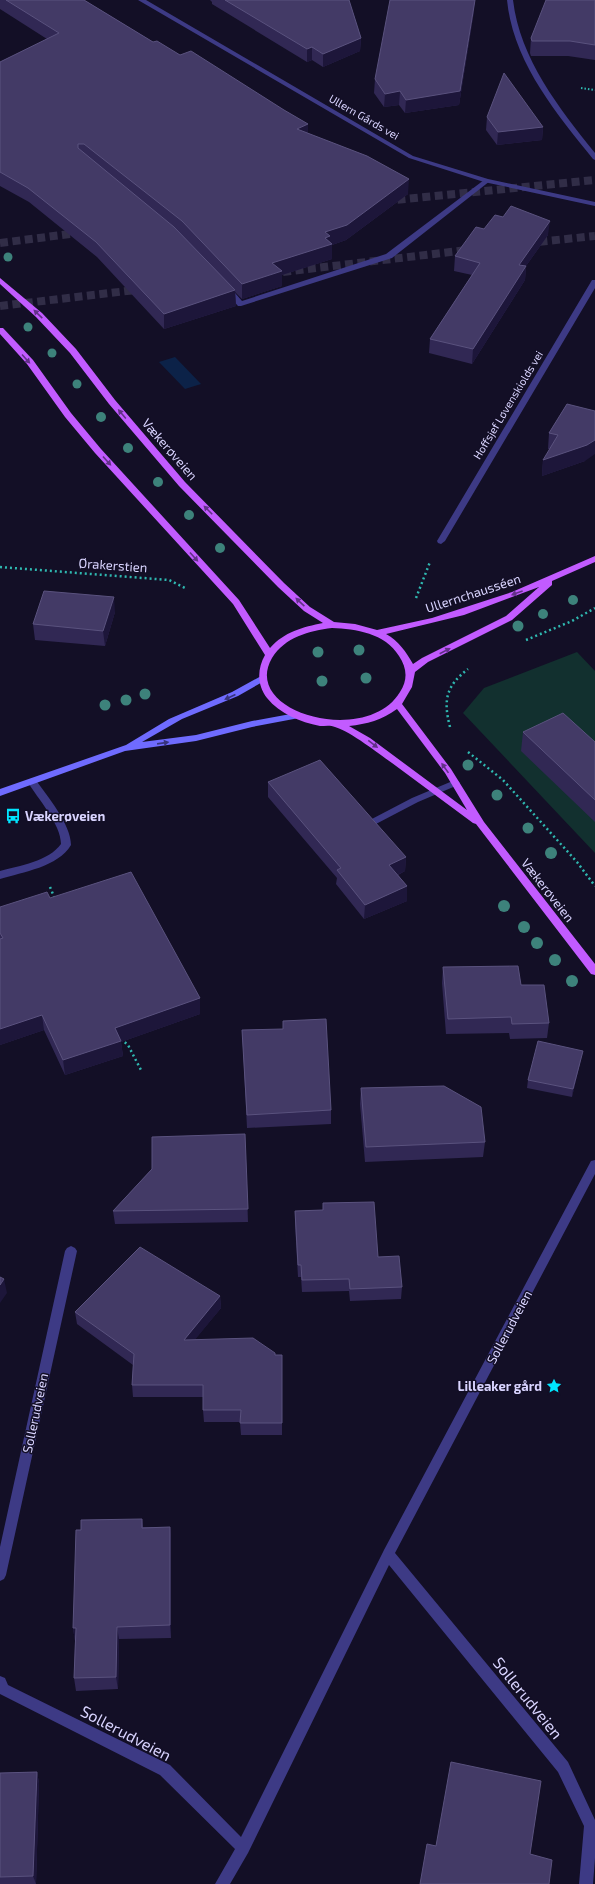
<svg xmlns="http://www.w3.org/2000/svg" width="595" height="1884" viewBox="0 0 595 1884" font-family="'Exo 2',sans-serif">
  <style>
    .green { fill: #12302f }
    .water { fill: #0c2248 }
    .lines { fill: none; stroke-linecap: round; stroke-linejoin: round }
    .highway-tunnel { stroke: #312d47; stroke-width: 8; stroke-dasharray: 8 4.5; stroke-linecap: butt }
    .path-far1 { stroke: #2fb8b0; stroke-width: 2; stroke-dasharray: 1.5 2; stroke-linecap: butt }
    .path { stroke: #2fb8b0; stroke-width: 2.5; stroke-dasharray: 2 3; stroke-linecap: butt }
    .lane { fill: #3d3a85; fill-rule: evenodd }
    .street { fill: #3d3a85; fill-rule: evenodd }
    .secondary { fill: #6f6bff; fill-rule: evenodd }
    .primary { fill: #c25bff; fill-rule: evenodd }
    .tree { fill: #3d827b }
    .wall { fill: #312854 }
    .shaded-wall { fill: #1d163a }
    .building { fill: #433a66; stroke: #5a527e }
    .oneway { fill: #623188 }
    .oneway2 { fill: #38347d }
    .labels { text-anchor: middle; stroke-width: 3; stroke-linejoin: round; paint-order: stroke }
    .far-street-label { font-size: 11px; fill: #d9d4ff; stroke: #130f26 }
    .street-label { font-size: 13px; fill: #d9d4ff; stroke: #130f26 }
    .poi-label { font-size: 13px; font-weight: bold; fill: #d9d4ff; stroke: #130f26; text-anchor: start }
    .near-street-label { font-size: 16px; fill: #d9d4ff; stroke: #130f26 }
  </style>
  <rect width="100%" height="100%" fill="#130f26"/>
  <!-- green -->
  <path class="green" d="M577 652 595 671V853L463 713 484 688Z"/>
  <!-- water -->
  <path class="water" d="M175 357 201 384 185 389 159 362Z"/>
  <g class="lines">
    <!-- highway-tunnel -->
    <path class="highway-tunnel" d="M385 201 595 180
      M0 243 85 232
      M527 243 595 236
      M283 272 475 249
      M0 306 144 289"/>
    <!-- path-far1 -->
    <path class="path-far1" d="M581 88 595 90"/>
    <!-- path -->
    <path class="path" d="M0 567 169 580 187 589
      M416 598 430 562
      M526 640 572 621 595 608
      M450 727C443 700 446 686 468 669
      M468 752 503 780 577 862 595 886
      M50 887 55 899
      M121 1039 128 1045 142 1072"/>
    <!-- lane -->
    <path class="lane" d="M484 180 490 181 392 258 241 306H238L222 288 223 286H229L242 301 386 254Z
      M32 778 35 779C47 796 71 824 71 845 58 867 23 872 0 879V871C19 866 49 861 61 844 61 824 38 799 27 781Z
      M455 780 458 781 460 783 458 785 418 802 374 825 371 826 366 823 368 821 412 798Z"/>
    <!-- street -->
    <path class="street" d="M138 0H146L413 156 488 179 595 202V206L484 182 409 158Z
      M507 0H513C520 59 559 108 595 153V160L593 159C556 113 513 62 507 0Z
      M592 280H595V288L445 541 441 544 438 543 437 541Z
      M595 1160V1174L395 1553 568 1762 595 1820V1858L593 1884H579L584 1826 558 1772 389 1565 248 1853 230 1884H215L235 1849 160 1775 0 1694V1676L5 1678 8 1685 170 1765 241 1837 384 1550 591 1161Z
      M71 1246 75 1248 77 1251 6 1575 4 1579 0 1581V1547L65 1251 67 1248Z"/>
    <!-- secondary -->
    <path class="secondary" d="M263 675 267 678 266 680 238 696 182 719 142 742 196 735 252 721 296 713 299 714 301 716 299 718 252 727 196 741 125 751 0 796V789L126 745 169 719 232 692Z"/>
    <!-- primary -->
    <path class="primary" d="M0 278 42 313 76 349 115 400 185 482 284 583 310 607 334 622 355 624 377 630 432 618 512 592 595 556V562L552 581V585L512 620 428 662 415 672 412 687 402 704 451 769 484 822 595 964V975L591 974 476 824 473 823C446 803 419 783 392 763 376 752 353 733 335 727 331 725 325 726 320 726 300 722 280 714 267 698 257 685 257 669 265 655L233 604 95 453 65 417 27 364 0 334V328H3L33 360 71 413 101 449 239 600 270 648C284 632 303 627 323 623L304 611 278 587 179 486 109 404 70 353 36 317 0 284ZM539 587 506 616 422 658 413 664C406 652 399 641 386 634L464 615ZM332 628C356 629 385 633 399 656 407 668 408 680 400 692 367 747 240 713 272 658 285 637 309 631 332 628ZM397 709 445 773 467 810 370 738 349 726C367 724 382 720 397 709Z"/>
  </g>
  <!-- trees -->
  <g class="tree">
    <circle cx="8" cy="257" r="4.5"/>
    <circle cx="28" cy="327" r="4.5"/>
    <circle cx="52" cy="353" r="4.5"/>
    <circle cx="77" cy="384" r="4.5"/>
    <circle cx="101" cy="417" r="5"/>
    <circle cx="128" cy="448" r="5"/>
    <circle cx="158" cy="482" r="5"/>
    <circle cx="189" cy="515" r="5"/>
    <circle cx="220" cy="548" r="5"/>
    <circle cx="573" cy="600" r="5"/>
    <circle cx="543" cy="614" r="5"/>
    <circle cx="518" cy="626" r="5.5"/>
    <circle cx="359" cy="650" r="5.5"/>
    <circle cx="318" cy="652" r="5.5"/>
    <circle cx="366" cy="678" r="5.5"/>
    <circle cx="322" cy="681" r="5.5"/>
    <circle cx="145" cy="694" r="5.5"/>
    <circle cx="126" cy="700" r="5.5"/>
    <circle cx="105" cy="705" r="5.5"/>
    <circle cx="468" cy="765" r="5.5"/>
    <circle cx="497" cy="795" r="5.5"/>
    <circle cx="528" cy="828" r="5.5"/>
    <circle cx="551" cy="853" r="6"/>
    <circle cx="504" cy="906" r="6"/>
    <circle cx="524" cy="927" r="6"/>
    <circle cx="537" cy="943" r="6"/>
    <circle cx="555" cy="960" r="6"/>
    <circle cx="572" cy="981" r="6"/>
  </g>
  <!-- wall -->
  <path class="wall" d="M0 0H84L153 42 180 55 408 194 346 240 332 245V259L282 275V286L242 299 235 292 236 306 164 329 97 257 29 202 0 186V62L47 39 0 9Z
    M210 0H349L361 38 360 51 323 67 312 60 307 62 212 4V2Z
    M595 0V60L568 56H531L530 53 531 38Z
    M474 11 459 105 405 113 399 105 384 107 374 93 375 79Z
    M487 117 543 127 542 140 497 145 486 130Z
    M484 229 548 235 526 266 525 280 472 364 429 353 430 339 472 275 454 271 455 256Z
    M567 404 585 461 542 476 543 460 550 449H548L549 433Z
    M115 612 105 646 35 640 33 624Z
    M523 732 595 742V822L521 751Z
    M268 782 406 857 405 871 398 875 407 886V901L364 919 336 884 337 878 268 797Z
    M50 898 200 998V1014L121 1042 123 1056 65 1075 44 1030 0 1045V907Z
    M443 967 549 1023 547 1038 510 1039 509 1033 446 1034 442 983Z
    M283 1021 331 1110V1124L247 1128 242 1030 283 1029Z
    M581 1059 572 1097 527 1088 528 1080Z
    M361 1088 485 1142 483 1157 365 1162 360 1104Z
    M245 1134 248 1222 115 1224 113 1211 152 1169Z
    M323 1203 378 1257 402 1287 401 1299 350 1301 349 1291 302 1292 301 1277H298L295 1224V1211L323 1210Z
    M220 1296 221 1308 195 1339 275 1355H282V1435H241L240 1422H204L203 1410V1397H133L132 1385 133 1365 77 1324 75 1312Z
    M142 1519 143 1527H170L171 1540V1638L119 1639 118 1689 76 1691 74 1678 75 1641 73 1628 81 1530Z
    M37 1772 39 1783 36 1884H0V1773Z"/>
  <!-- shaded-wall -->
  <path class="shaded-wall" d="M475 0 474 11 459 105 405 113 406 100Z
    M361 38 360 51 323 67V54Z
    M312 47V60L307 62V49Z
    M400 91 399 105 384 107 385 94Z
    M308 124V138L297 129Z
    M543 127 542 140 497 145 498 132Z
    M409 179 408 194 346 240 332 245V259L282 275V286L242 299V284L272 263 325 232Z
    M550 221 548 235 526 266 525 280 472 364 473 349 519 265Z
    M235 290 236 306 164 329V314Z
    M595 440V454L585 461 542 476 543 460Z
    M114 597 115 612 105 646 103 631Z
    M406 857 405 871 389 879V865Z
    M407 886V901L364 919 365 905Z
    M200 998V1014L121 1042 123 1056 65 1075 63 1060 115 1028Z
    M42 1015 44 1030 0 1045V1029Z
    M583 1051 581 1059 572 1097 573 1089Z
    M4 1279 7 1293 0 1303V1285Z
    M220 1296 221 1308 185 1352 184 1340Z
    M170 1527 171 1540V1638L170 1625Z
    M117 1627 119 1639 118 1689 116 1677Z
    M73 1628H76L78 1640 75 1641Z
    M37 1772 39 1783 36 1884 33 1876Z"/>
  <!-- building -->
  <path class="building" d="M6 0H84L153 42 157 41 180 55 191 51 284 110 308 124 297 129 367 156 409 179 347 225 325 232 330 236 325 238 332 244 272 263 282 271 242 284 182 221 84 144H78V148L174 227 235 290 164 314 96 242 28 188 0 172V62L59 33Z
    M225 0H349L361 38 323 54 312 47 307 49Z
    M390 0H475L460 91 406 100 400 91 385 94 375 79Z
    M546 0H595V45L570 41H532L531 38Z
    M504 73 543 127 498 132 487 117Z
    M511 206 550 221 519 265 526 266 473 349 430 339 480 263 455 256 476 227 484 229 495 215 503 217Z
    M567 404 595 411V440L587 445 543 460 558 435 549 433Z
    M44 591 114 597 103 631 33 624Z
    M563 713 595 742V800L523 732Z
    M320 760 406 857 389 865 407 886 365 905 337 870 341 868 268 782Z
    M131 872 200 998 115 1028 121 1041 63 1060 42 1015 0 1029V939L3 938 0 933V907L47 892 50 898Z
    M518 966 521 985H544L549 1023 512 1024 511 1017 448 1019 443 967Z
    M326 1019 331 1110 247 1115 242 1030 283 1029V1021Z
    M538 1041 583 1051 573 1089 528 1080Z
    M444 1086 481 1107 485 1142 366 1147 361 1088Z
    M245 1134 248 1209 113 1211 152 1169V1137Z
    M374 1202 378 1257 399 1256 402 1287 350 1289 349 1279 302 1280 301 1265H298L295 1211 323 1210V1203Z
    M140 1247 220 1296 184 1340 253 1338 275 1353V1355H282V1423H240L241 1410H203V1385H132L134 1354 75 1312Z
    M0 1277 4 1279 0 1285Z
    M142 1519V1528L170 1527V1625L117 1627 116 1677 74 1678 76 1628H73L76 1530H81V1520Z
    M451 1762 541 1781 530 1854 552 1860 549 1884H420L427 1844 436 1846Z
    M37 1772 33 1876 0 1877V1773Z"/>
  <!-- one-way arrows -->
  <defs><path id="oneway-solid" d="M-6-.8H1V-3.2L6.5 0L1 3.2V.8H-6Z"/></defs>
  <g class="oneway">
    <use href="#oneway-solid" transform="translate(38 314) rotate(-136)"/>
    <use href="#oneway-solid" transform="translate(26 359) rotate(48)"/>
    <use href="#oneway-solid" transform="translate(122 414) rotate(-130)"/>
    <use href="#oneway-solid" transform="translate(107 461) rotate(48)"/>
    <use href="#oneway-solid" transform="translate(208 510) rotate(-135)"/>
    <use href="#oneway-solid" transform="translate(194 557) rotate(48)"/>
    <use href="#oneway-solid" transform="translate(517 593) rotate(160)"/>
    <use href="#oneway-solid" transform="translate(300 602) rotate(-137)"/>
    <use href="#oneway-solid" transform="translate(445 651) rotate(-27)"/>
    <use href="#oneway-solid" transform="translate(373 744) rotate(38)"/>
    <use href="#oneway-solid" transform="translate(445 768) rotate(-125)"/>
  </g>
  <g class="oneway2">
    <use href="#oneway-solid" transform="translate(230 697) rotate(155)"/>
    <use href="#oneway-solid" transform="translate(163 743) rotate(-8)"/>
  </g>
  <!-- icons -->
  <defs>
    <g id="bus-bare" transform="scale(1.2)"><path d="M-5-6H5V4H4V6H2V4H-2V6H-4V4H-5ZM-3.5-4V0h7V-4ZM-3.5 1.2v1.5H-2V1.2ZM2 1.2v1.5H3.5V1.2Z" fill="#00e5ff" stroke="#130f26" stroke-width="2.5" paint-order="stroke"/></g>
    <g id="sight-bare" transform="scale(1.2)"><path d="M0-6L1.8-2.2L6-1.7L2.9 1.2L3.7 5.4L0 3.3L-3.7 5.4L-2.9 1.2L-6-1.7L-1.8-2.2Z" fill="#00e5ff" stroke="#130f26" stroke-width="2.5" paint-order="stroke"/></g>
  </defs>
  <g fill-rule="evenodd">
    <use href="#bus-bare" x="13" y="816"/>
    <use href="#sight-bare" x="554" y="1386"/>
  </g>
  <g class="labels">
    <!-- far-street labels -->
    <g class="far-street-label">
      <text transform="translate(364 117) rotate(30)" y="4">Ullern Gårds vei</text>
      <text transform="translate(508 405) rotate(-59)" y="4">Hoffsjef Løvenskiolds vei</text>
    </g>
    <!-- street labels -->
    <g class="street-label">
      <text transform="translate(170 449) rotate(49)" y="5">Vækerøveien</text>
      <text transform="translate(113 565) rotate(4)" y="5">Ørakerstien</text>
      <text transform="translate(473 593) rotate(-18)" y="5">Ullernchausséen</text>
      <text transform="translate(548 890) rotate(52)" y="5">Vækerøveien</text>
      <text transform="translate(509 1327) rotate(-62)" y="5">Sollerudveien</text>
      <text transform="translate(35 1413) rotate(-78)" y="5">Sollerudveien</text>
    </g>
    <!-- poi labels -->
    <g class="poi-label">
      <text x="25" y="821">Vækerøveien</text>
      <text x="542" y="1391" text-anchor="end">Lilleaker gård</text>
    </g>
    <!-- near-street labels -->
    <g class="near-street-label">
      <text transform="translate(528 1698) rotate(51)" y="6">Sollerudveien</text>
      <text transform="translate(126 1733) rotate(28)" y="6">Sollerudveien</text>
    </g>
  </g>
</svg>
